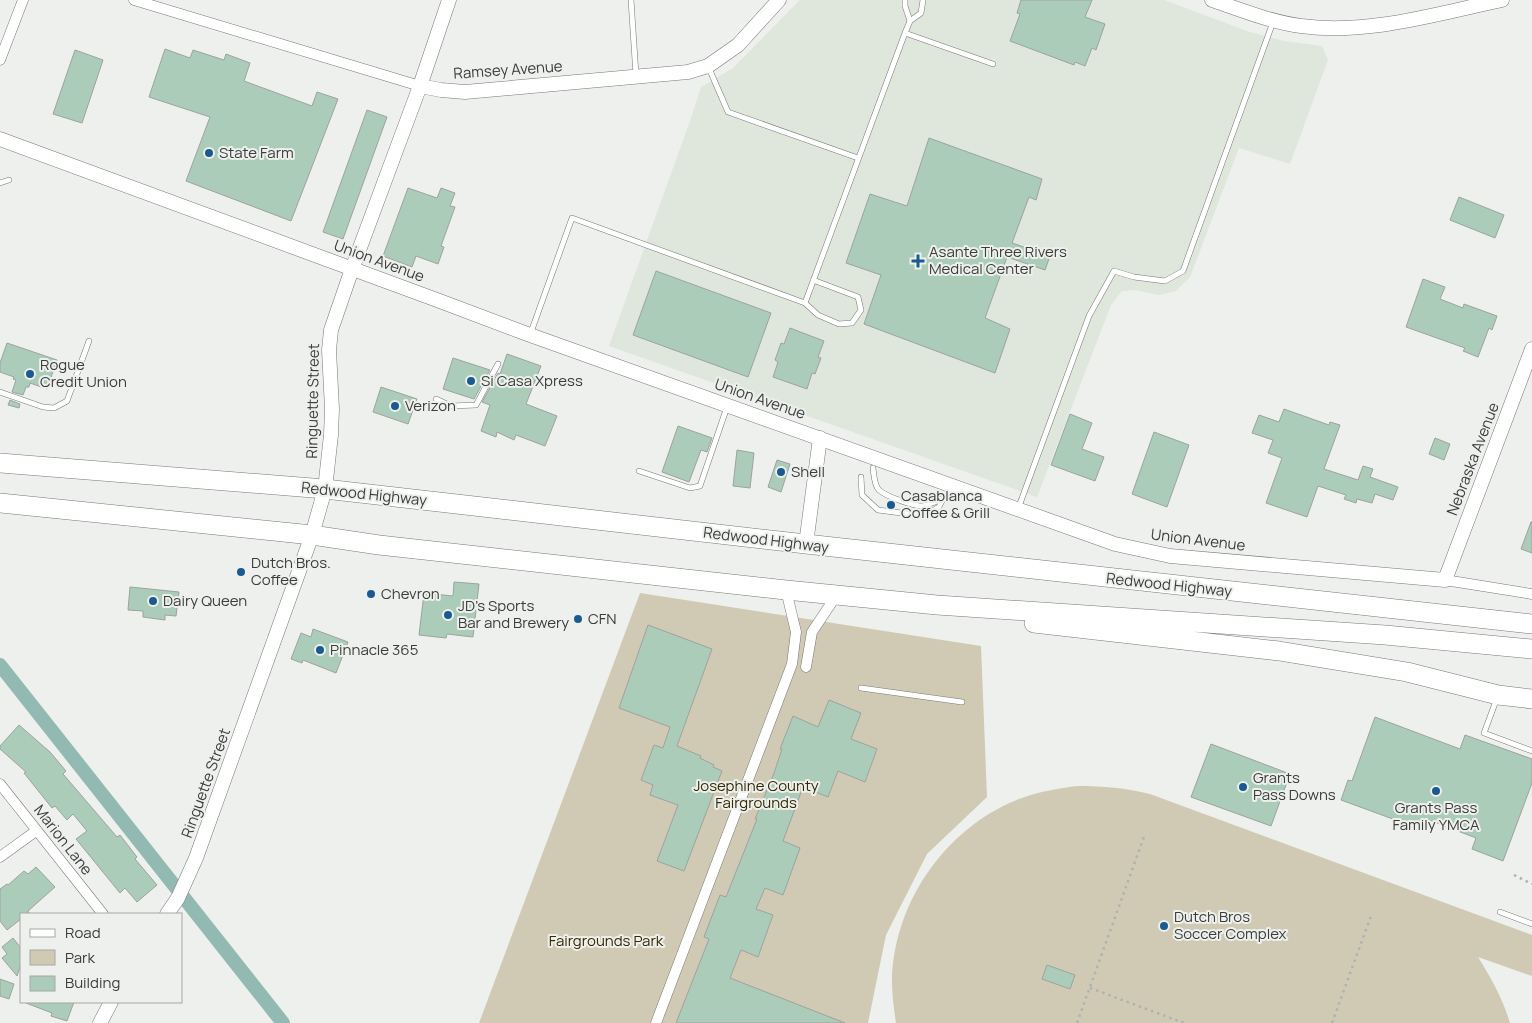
<svg xmlns="http://www.w3.org/2000/svg" width="1532" height="1023" viewBox="0 0 1532 1023" font-family="Manrope,sans-serif">
  <style>
    .built { fill: #dfe6dc }
    .green { fill: #d0cab5 }
    .lines { fill: none; stroke-linecap: round; stroke-linejoin: round }
    .canal { stroke: #92bab3; stroke-width: 14 }
    .building { fill: #abccb9; stroke: #9ea2a0 }
    .lane-casing { stroke: #777976; stroke-width: 6 }
    .street-casing { stroke: #777976; stroke-width: 11 }
    .secondary-casing { stroke: #777976; stroke-width: 15 }
    .highway-casing { stroke: #777976; stroke-width: 20 }
    .path { stroke: #b0b2af; stroke-width: 2.5; stroke-dasharray: 2.5 4; stroke-linecap: butt }
    .lane { stroke: #fff; stroke-width: 5 }
    .street { stroke: #fff; stroke-width: 10 }
    .secondary { stroke: #fff; stroke-width: 14 }
    .highway { stroke: #fff; stroke-width: 19 }
    .poi-dot { fill: #1a5a90; stroke: #edf0ec; stroke-width: 2 }
    .labels { text-anchor: middle; stroke-width: 4; stroke-linejoin: round; paint-order: stroke }
    .street-label { font-size: 15px; fill: #3b3c3b; stroke: #edf0ec }
    .poi-label { font-size: 15px; fill: #3b3c3b; stroke: #edf0ec; text-anchor: start }
    .park-label { font-size: 15px; fill: #352900; stroke: #edf0ec }
  </style>
  <rect width="100%" height="100%" fill="#edf0ec"/>
  <!-- built -->
  <path class="built" d="M800 0H1164L1250 32 1284 41 1322 46 1328 60 1290 164 1239 148 1190 277 1176 291 1159 295 1135 290 1122 291 1111 305 1037 497 609 346 690 121 701 87 733 68Z"/>
  <!-- green -->
  <path class="green" d="M640 593 981 646 987 797 927 854 886 935 868 1023H479Z
    M1078 786C1103 786 1126 788 1150 794L1532 935V976L1478 957C1491 978 1503 999 1510 1023H896C894 1009 892 996 892 982 893 903 946 827 1019 799 1038 792 1058 788 1078 786Z"/>
  <g class="lines">
    <!-- canal -->
    <path class="canal" d="M0 665 283 1023"/>
  </g>
  <!-- building -->
  <path class="building" d="M1021 0H1092L1085 17 1105 24 1096 50 1092 48 1085 66 1075 62 1074 65 1010 41 1020 14 1017 13Z
    M165 49 190 58 193 50 224 60 226 54 250 63 244 81 312 106 317 92 338 99 291 221 186 181 210 117 149 97Z
    M75 50 103 60 82 123 53 114Z
    M367 110 387 117 343 239 323 232Z
    M929 138 1042 179 1036 200 1029 197 1012 243 1050 256 1045 270 1007 257 985 318 1010 329 995 373 864 324 881 275 846 263 870 194 907 206Z
    M408 188 437 198 441 188 455 193 450 206 455 207 441 246 444 247 438 264 416 256 412 267 383 256Z
    M1459 197 1504 215 1495 238 1450 220Z
    M656 271 771 313 748 377 633 335Z
    M1423 279 1445 287 1440 299 1463 308 1464 304 1497 316 1492 330 1489 328 1478 357 1463 351 1465 348 1406 327Z
    M790 328 824 341 818 357 821 358 815 374 812 373 807 389 773 377 778 362 775 360 781 343 784 344Z
    M7 343 57 360 47 389 30 383 29 387H26L23 395 12 392 16 380 13 379 14 377 0 372V363Z
    M507 354 541 366 526 404 557 416 545 446 516 435 514 440 497 432 496 437 481 431 490 405 482 402 498 373 500 374Z
    M453 358 490 370 474 399 443 389Z
    M381 387 417 399 408 424 373 412Z
    M10 400 20 404 19 408 8 405Z
    M1284 409 1329 425 1330 422 1340 425 1324 469 1358 480 1363 466 1373 469 1370 477 1398 487 1393 500 1375 494 1372 503 1357 499 1356 503 1344 499 1346 495 1318 486 1307 517 1266 503 1282 458 1268 453 1273 440 1252 433 1259 415 1279 422Z
    M1070 414 1092 423 1082 449 1104 457 1095 481 1051 465Z
    M678 426 712 438 707 452 701 450 689 482 662 472Z
    M1154 432 1189 445 1167 507 1132 494Z
    M1435 438 1450 444 1444 460 1429 454Z
    M737 450 754 453 750 488 733 486Z
    M777 460 790 464 781 492 768 487Z
    M1531 522H1532V553L1521 549Z
    M454 582 479 584 473 637 447 634 446 638 419 635 424 593 453 596Z
    M130 587 179 592 176 616 165 615V620L143 617V611L128 610Z
    M648 625 712 649 677 746 701 756 700 758 714 765 713 767 722 771 684 871 657 861 678 805 650 795 653 785 641 780 654 745 663 748 670 727 619 708Z
    M313 629 348 642 336 673 303 660 302 663 291 659 301 633 311 637Z
    M829 700 861 713 851 739 877 749 865 782 838 771 828 797 803 787 783 841 800 848 783 895 765 888 756 909 773 915 758 957 741 950 730 978 845 1023H676L709 939 704 937 720 895 726 897 757 819H755L774 773 782 749H780L793 716 818 727Z
    M1375 717 1460 749 1465 735 1532 759V783L1503 861 1472 849 1476 838 1424 818 1420 829 1341 800 1348 780 1352 781Z
    M19 725 50 752 66 771 63 774 117 837 120 835 137 857 135 859 157 885 137 902 125 888 120 893 76 839 87 831 73 814 67 820 55 806 52 808 24 773 26 772 0 749V746Z
    M1211 744 1290 774 1271 826 1191 797Z
    M36 867 55 887 28 911 29 913 27 914H21V919L7 930 0 921V889L7 884 8 885 24 871 28 874Z
    M13 938 21 948V964L17 976 2 958 7 954 2 947Z
    M1047 965 1075 975 1070 989 1042 979Z
    M0 979 14 984 9 999 0 996Z
    M26 1002H74L67 1021 51 1016 52 1013 26 1003Z"/>
  <g class="lines">
    <!-- lane casing -->
    <g class="lane-casing">
      <path id="lane" d="M631 0 636 75
        M905 0V6L910 21
        M905 33 993 64
        M708 66 728 112 858 158
        M0 183 9 180
        M805 303 818 315 839 324 852 323 861 310 858 297 813 280
        M530 335 572 218 805 303 905 33 910 21 921 13 923 0
        M0 392 43 407 54 408 67 401 89 341
        M436 399 451 406 476 405 498 364
        M873 468C874 475 874 485 879 490 885 496 911 505 920 506 927 506 935 502 942 499
        M639 471 690 488 700 486 727 407
        M861 477 862 495 878 510 917 515 929 513 939 507 943 499
        M1018 509 1089 316 1114 271 1134 277 1165 281 1183 271 1273 22
        M861 688 962 702
        M1497 698 1484 733 1532 751
        M1500 912 1532 924"/>
    </g>
    <!-- street casing -->
    <g class="street-casing">
      <path id="street" d="M134 0 420 86
        M0 60 23 0
        M1445 580 1532 594
        M806 667 812 632 836 596
        M0 784 103 914
        M0 857 36 831
        M656 1023 792 664 796 632 786 590"/>
    </g>
    <!-- secondary casing -->
    <g class="secondary-casing">
      <path id="secondary" d="M1212 0C1241 10 1271 22 1301 26 1368 35 1436 14 1502 0
        M420 86 441 90 465 92 688 72 708 66 738 45 779 0
        M0 139 437 300 530 335 1115 544 1170 556 1445 580 1532 349
        M806 544 820 438
        M167 914 178 898 196 858 312 535 325 489 331 435 332 409 329 350 331 330 352 269 420 86 449 0
        M100 1023 111 1002"/>
    </g>
    <!-- highway casing -->
    <g class="highway-casing">
      <path id="highway" d="M0 463 325 489 806 544 1532 624
        M0 503 312 535 379 545 786 590 937 605 1385 635 1532 649
        M1034 623 1279 651 1407 672 1498 695 1532 699"/>
    </g>
    <!-- path -->
    <path class="path" d="M1514 875 1532 884
      M1090 988 1184 1023
      M1077 1023 1145 834
      M1332 1023 1371 916"/>
    <!-- lane -->
    <use href="#lane" class="lane"/>
    <!-- street -->
    <use href="#street" class="street"/>
    <!-- secondary -->
    <use href="#secondary" class="secondary"/>
    <!-- highway -->
    <use href="#highway" class="highway"/>
  </g>
  <!-- markers -->
  <g class="poi-dot">
    <circle cx="209" cy="153" r="5"/>
    <path d="M915.5 253.5h5v5h5v5h-5v5h-5v-5h-5v-5h5z"/>
    <circle cx="30" cy="374" r="5"/>
    <circle cx="471" cy="381" r="5"/>
    <circle cx="395" cy="406" r="5"/>
    <circle cx="781" cy="472" r="5"/>
    <circle cx="891" cy="505" r="5"/>
    <circle cx="241" cy="572" r="5"/>
    <circle cx="371" cy="594" r="5"/>
    <circle cx="153" cy="601" r="5"/>
    <circle cx="448" cy="615" r="5"/>
    <circle cx="578" cy="619" r="5"/>
    <circle cx="320" cy="650" r="5"/>
    <circle cx="1243" cy="787" r="5"/>
    <circle cx="1436" cy="791" r="5"/>
    <circle cx="1164" cy="926" r="5"/>
  </g>
  <g class="labels">
    <!-- street labels -->
    <g class="street-label">
      <text transform="translate(508 70) rotate(-4)" y="5">Ramsey Avenue</text>
      <text transform="translate(379 261) rotate(20)" y="5">Union Avenue</text>
      <text transform="translate(760 399) rotate(19)" y="5">Union Avenue</text>
      <text transform="translate(313 401) rotate(-89)" y="5">Ringuette Street</text>
      <text transform="translate(1473 459) rotate(-69)" y="5">Nebraska Avenue</text>
      <text transform="translate(364 494) rotate(6)" y="5">Redwood Highway</text>
      <text transform="translate(766 540) rotate(7)" y="5">Redwood Highway</text>
      <text transform="translate(1198 540) rotate(7)" y="5">Union Avenue</text>
      <text transform="translate(1169 585) rotate(6)" y="5">Redwood Highway</text>
      <text transform="translate(206 783) rotate(-70)" y="5">Ringuette Street</text>
      <text transform="translate(63 840) rotate(52)" y="5">Marion Lane</text>
    </g>
    <!-- poi labels -->
    <g class="poi-label">
      <text x="219" y="158">State Farm</text>
      <text x="929" y="257">Asante Three Rivers<tspan x="929" dy="17">Medical Center</tspan></text>
      <text x="40" y="370">Rogue<tspan x="40" dy="17">Credit Union</tspan></text>
      <text x="481" y="386">Si Casa Xpress</text>
      <text x="405" y="411">Verizon</text>
      <text x="791" y="477">Shell</text>
      <text x="901" y="501">Casablanca<tspan x="901" dy="17">Coffee &amp; Grill</tspan></text>
      <text x="251" y="568">Dutch Bros.<tspan x="251" dy="17">Coffee</tspan></text>
      <text x="381" y="599">Chevron</text>
      <text x="163" y="606">Dairy Queen</text>
      <text x="458" y="611">JD's Sports<tspan x="458" dy="17">Bar and Brewery</tspan></text>
      <text x="588" y="624">CFN</text>
      <text x="330" y="655">Pinnacle 365</text>
      <text x="1253" y="783">Grants<tspan x="1253" dy="17">Pass Downs</tspan></text>
      <text x="1436" y="813" text-anchor="middle">Grants Pass<tspan x="1436" dy="17">Family YMCA</tspan></text>
      <text x="1174" y="922">Dutch Bros<tspan x="1174" dy="17">Soccer Complex</tspan></text>
    </g>
    <!-- park labels -->
    <g class="park-label">
      <text x="756" y="791">Josephine County<tspan x="756" dy="17">Fairgrounds</tspan></text>
      <text x="606" y="946">Fairgrounds Park</text>
    </g>
  </g>
  <!-- legend -->
  <rect x="20" y="913" width="162" height="90" fill="#edf0ec" stroke="#a6a8a5"/>
  <rect x="30" y="929" width="25" height="8" fill="#ffffff" stroke="#a6a8a5"/>
  <text x="65" y="938" font-size="15" fill="#3b3c3b">Road</text>
  <rect x="30" y="950" width="25" height="15" fill="#d0cab5" stroke="#a6a8a5"/>
  <text x="65" y="963" font-size="15" fill="#3b3c3b">Park</text>
  <rect x="30" y="976" width="25" height="15" fill="#abccb9" stroke="#a6a8a5"/>
  <text x="65" y="988" font-size="15" fill="#3b3c3b">Building</text>
</svg>
